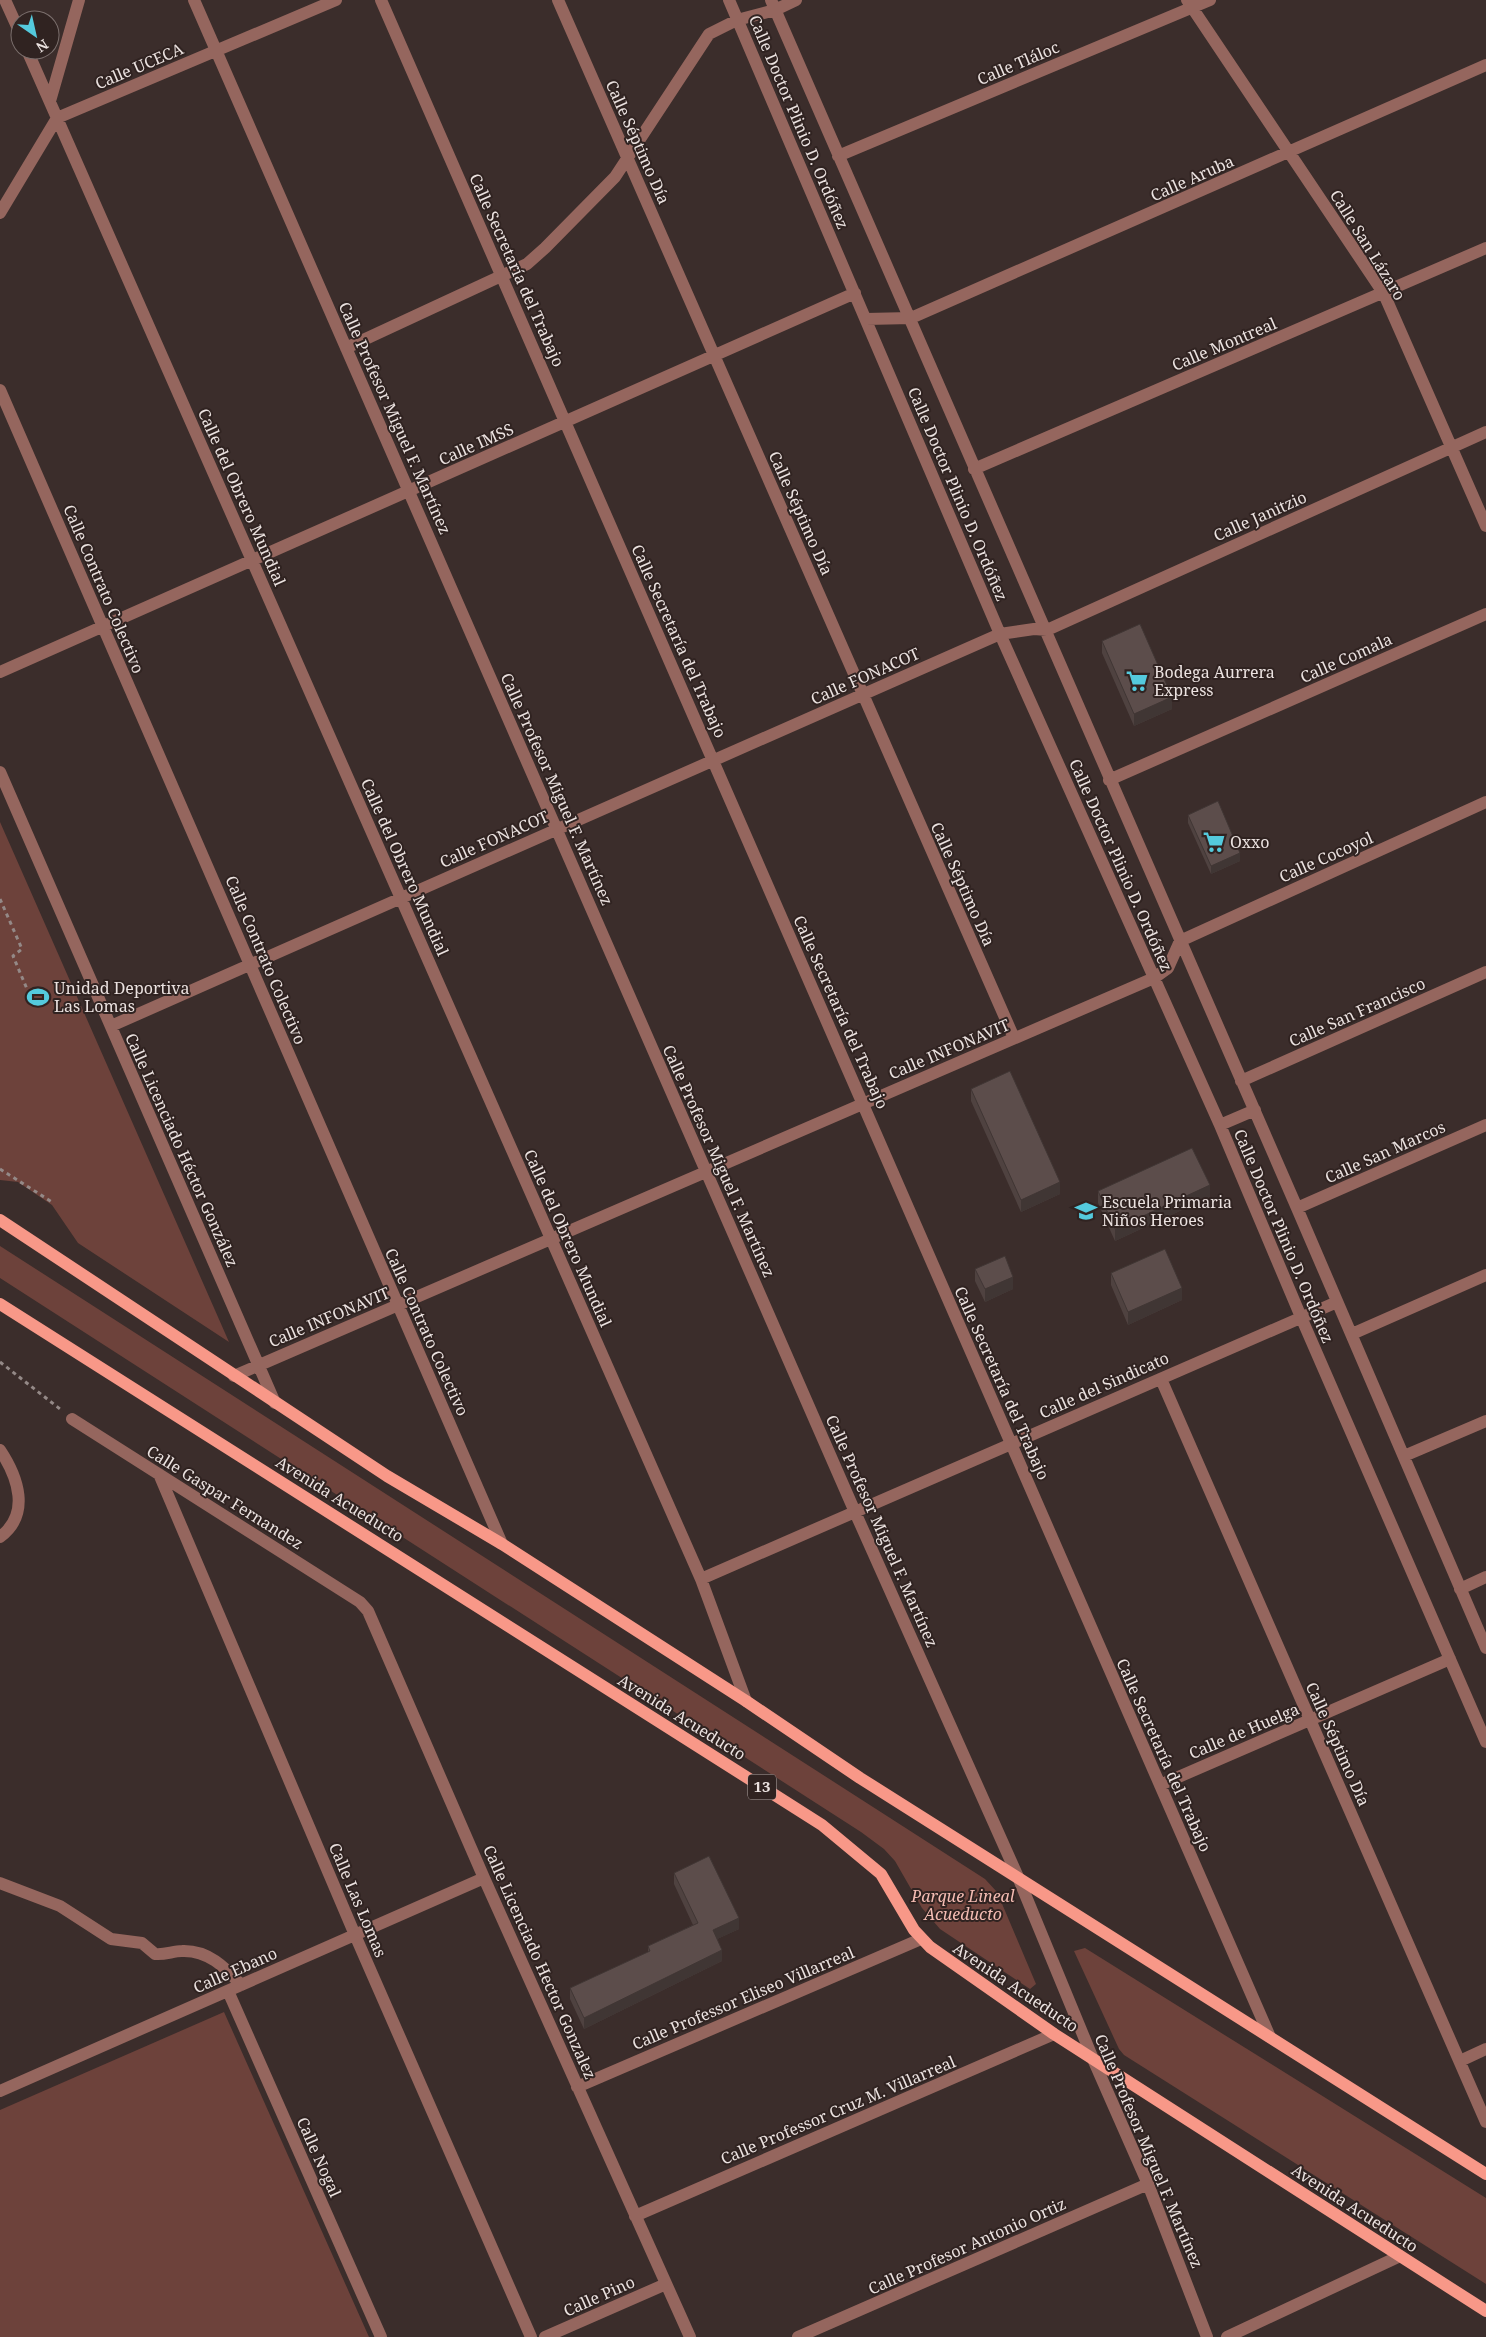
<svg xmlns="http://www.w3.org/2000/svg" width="1486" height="2337" viewBox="0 0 1486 2337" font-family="'Noto Serif',serif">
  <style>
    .green { fill: #6d423b }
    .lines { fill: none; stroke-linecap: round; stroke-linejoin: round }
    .path { stroke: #948987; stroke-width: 3; stroke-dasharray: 4 4; stroke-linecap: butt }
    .minor { stroke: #95665e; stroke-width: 12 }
    .major { stroke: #f89888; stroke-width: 12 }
    .wall { fill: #4f4240 }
    .shaded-wall { fill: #403634 }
    .building { fill: #5c4d4b; stroke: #403634 }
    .labels { text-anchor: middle; stroke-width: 4; stroke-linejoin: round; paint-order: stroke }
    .shield { fill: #302321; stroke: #b3a9a7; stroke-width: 1 }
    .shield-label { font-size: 15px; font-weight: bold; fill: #ebe2e0 }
    .street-label { font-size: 16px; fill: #ebe2e0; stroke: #302321 }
    .poi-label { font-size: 16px; fill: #ebe2e0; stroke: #302321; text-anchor: start }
    .park-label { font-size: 16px; font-style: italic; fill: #f4bcb3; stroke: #302321 }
  </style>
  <rect width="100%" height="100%" fill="#3b2d2b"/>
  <!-- green -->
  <path class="green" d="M0 822 30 890 229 1342 78 1243 52 1205 18 1182 0 1180Z
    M0 1246 985 1879 997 1892 1036 1984 1030 1989 940 1929 922 1908 895 1861 884 1849 861 1832 0 1278Z
    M1085 1948 1486 2198V2284L1124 2055 1119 2049 1074 1951Z
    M224 2012 369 2337H0V2110Z"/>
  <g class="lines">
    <!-- path -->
    <path class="path" d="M0 899 22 949 13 956 27 989
      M0 1169 52 1202
      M0 1362 60 1409"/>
    <!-- minor -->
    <path class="minor" d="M5 0 20 33
      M194 0 855 1512 1018 1877 1093 2059 1148 2184 1207 2337
      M381 0 1270 2037
      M558 0 1014 1038
      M729 0 1000 634 1220 1125 1301 1317 1486 1742
      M771 0 1297 1208 1486 1648
      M1187 0 1384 294 1486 526
      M27 50 701 1579 746 1701
      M50 101 79 0
      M838 156 1210 0
      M0 213 57 118 336 0
      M866 319 911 318 1486 65
      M346 348 527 264 545 248 615 177 709 34 737 20 775 10 796 0
      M0 390 502 1544
      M974 469 1486 248
      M0 672 855 293
      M0 772 275 1403
      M1109 780 1486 614
      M111 1026 1000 634 1034 629 1047 630 1486 432
      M1241 1081 1486 972
      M1220 1125 1255 1110
      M1297 1208 1486 1125
      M1352 1334 1486 1275
      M234 1376 1154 978 1168 968 1180 941 1486 802
      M1161 1379 1486 2122
      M72 1419 360 1602 368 1611 484 1878 690 2337
      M0 1450C18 1477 31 1514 0 1537
      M1404 1456 1486 1421
      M159 1474 355 1935 531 2337
      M701 1579 1337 1302
      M1460 1589 1486 1577
      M1160 1785 1450 1659
      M0 1883 60 1906 111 1939 142 1943 155 1954C165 1955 173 1951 182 1951 208 1950 225 1967 241 1985
      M228 1991 381 2337
      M1460 2061 1486 2049
      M577 2087 921 1939
      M0 2091 484 1878
      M635 2216 1054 2034
      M545 2337 666 2284
      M798 2337 1148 2184
      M1227 2337 1400 2256"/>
    <!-- major -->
    <path class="major" d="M0 1220 387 1476 502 1544 746 1701 860 1778 1486 2174
      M0 1304 822 1825 881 1874 914 1930 930 1947 1054 2034 1486 2311"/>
  </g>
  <!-- wall -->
  <path class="wall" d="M1102 641 1172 709 1134 726 1102 653Z
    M1188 815 1240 861 1211 874 1188 823Z
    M971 1089 1060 1194 1021 1212 971 1101Z
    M1098 1191 1210 1197 1115 1241 1098 1203Z
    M975 1269 1013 1289 985 1302 975 1281Z
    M1111 1273 1182 1300 1128 1325 1111 1285Z
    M674 1873 739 1929 717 1939 722 1961 584 2029 570 1999V1988L648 1952V1946L693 1925 674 1884Z"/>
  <!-- shaded-wall -->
  <path class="shaded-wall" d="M1172 697V709L1134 726V714Z
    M1240 853V861L1211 874V866Z
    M1060 1182V1194L1021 1212V1200Z
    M1210 1185V1197L1115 1241V1229Z
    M1013 1277V1289L985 1302V1289Z
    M1182 1288V1300L1128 1325V1312Z
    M739 1918V1929L713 1941V1930Z
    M722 1950V1961L584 2029V2018Z"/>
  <!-- building -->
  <path class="building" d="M1140 624 1172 697 1134 714 1102 641Z
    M1218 801 1240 853 1211 866 1188 815Z
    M1010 1071 1060 1182 1021 1200 971 1089Z
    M1192 1148 1210 1185 1115 1229 1098 1191Z
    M1165 1249 1182 1288 1128 1312 1111 1273Z
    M1005 1256 1013 1277 985 1289 975 1269Z
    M709 1856 739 1918 713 1930 722 1950 584 2018 570 1988 650 1951 648 1946 698 1923 674 1873Z"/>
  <!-- icons -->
  <defs>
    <g id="supermarket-bare" transform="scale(1.725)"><path d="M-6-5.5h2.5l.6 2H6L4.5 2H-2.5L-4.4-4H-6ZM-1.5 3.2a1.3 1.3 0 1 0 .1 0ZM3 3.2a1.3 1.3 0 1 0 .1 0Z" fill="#54cadd" stroke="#302321" stroke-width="2.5" paint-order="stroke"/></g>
    <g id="stadium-bare" transform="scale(1.725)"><path d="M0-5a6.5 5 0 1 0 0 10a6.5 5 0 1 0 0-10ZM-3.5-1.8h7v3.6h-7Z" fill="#54cadd" stroke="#302321" stroke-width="2.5" paint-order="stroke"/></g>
    <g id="school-bare" transform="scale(1.725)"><path d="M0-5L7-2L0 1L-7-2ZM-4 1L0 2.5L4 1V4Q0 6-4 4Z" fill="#54cadd" stroke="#302321" stroke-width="2.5" paint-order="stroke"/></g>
  </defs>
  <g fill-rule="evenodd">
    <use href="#supermarket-bare" x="1137" y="681"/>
    <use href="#supermarket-bare" x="1214" y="842"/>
    <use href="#stadium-bare" x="38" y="997"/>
    <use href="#school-bare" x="1086" y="1211"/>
  </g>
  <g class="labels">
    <!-- shield labels -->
    <rect class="shield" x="748" y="1774.5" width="28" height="25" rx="4"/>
    <g class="shield-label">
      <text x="762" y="1792">13</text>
    </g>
    <!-- street labels -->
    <g class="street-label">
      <text transform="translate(1018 63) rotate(-23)" y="6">Calle Tláloc</text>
      <text transform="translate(139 66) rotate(-23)" y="6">Calle UCECA</text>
      <text transform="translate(799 122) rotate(67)" y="6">Calle Doctor Plinio D. Ordóñez</text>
      <text transform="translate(638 142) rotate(66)" y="6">Calle Séptimo Día</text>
      <text transform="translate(1192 178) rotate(-24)" y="6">Calle Aruba</text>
      <text transform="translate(1368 245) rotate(58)" y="6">Calle San Lázaro</text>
      <text transform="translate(517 270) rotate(66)" y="6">Calle Secretaría del Trabajo</text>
      <text transform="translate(1224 344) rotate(-23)" y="6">Calle Montreal</text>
      <text transform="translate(395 418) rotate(66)" y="6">Calle Profesor Miguel F. Martínez</text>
      <text transform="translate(476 444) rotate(-24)" y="6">Calle IMSS</text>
      <text transform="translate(958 494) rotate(67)" y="6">Calle Doctor Plinio D. Ordóñez</text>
      <text transform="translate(242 497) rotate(66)" y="6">Calle del Obrero Mundial</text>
      <text transform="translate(801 513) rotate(66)" y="6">Calle Séptimo Día</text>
      <text transform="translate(1260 516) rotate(-24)" y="6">Calle Janitzio</text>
      <text transform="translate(104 589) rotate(67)" y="6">Calle Contrato Colectivo</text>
      <text transform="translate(679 641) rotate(66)" y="6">Calle Secretaría del Trabajo</text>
      <text transform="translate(1346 658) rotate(-24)" y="6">Calle Comala</text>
      <text transform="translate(865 676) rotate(-24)" y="6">Calle FONACOT</text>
      <text transform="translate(557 789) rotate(66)" y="6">Calle Profesor Miguel F. Martínez</text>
      <text transform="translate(494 839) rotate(-24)" y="6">Calle FONACOT</text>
      <text transform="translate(1326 857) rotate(-24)" y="6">Calle Cocoyol</text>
      <text transform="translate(1121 865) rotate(66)" y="6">Calle Doctor Plinio D. Ordóñez</text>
      <text transform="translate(405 867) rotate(66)" y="6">Calle del Obrero Mundial</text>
      <text transform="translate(963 884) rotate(66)" y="6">Calle Séptimo Día</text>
      <text transform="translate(266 960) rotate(67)" y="6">Calle Contrato Colectivo</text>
      <text transform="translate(841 1012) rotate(66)" y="6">Calle Secretaría del Trabajo</text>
      <text transform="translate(1357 1012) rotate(-24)" y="6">Calle San Francisco</text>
      <text transform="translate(949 1049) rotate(-23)" y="6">Calle INFONAVIT</text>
      <text transform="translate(182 1150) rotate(66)" y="6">Calle Licenciado Héctor González</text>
      <text transform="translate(1385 1152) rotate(-24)" y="6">Calle San Marcos</text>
      <text transform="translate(719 1161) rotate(66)" y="6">Calle Profesor Miguel F. Martínez</text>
      <text transform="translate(1284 1236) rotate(67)" y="6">Calle Doctor Plinio D. Ordóñez</text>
      <text transform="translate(568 1238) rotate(66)" y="6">Calle del Obrero Mundial</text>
      <text transform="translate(329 1317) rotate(-23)" y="6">Calle INFONAVIT</text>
      <text transform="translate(427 1332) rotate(66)" y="6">Calle Contrato Colectivo</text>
      <text transform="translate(1002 1383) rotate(66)" y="6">Calle Secretaría del Trabajo</text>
      <text transform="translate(1104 1385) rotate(-24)" y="6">Calle del Sindicato</text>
      <text transform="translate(225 1497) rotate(32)" y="6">Calle Gaspar Fernandez</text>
      <text transform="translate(340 1499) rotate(32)" y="6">Avenida Acueducto</text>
      <text transform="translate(882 1531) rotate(66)" y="6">Calle Profesor Miguel F. Martínez</text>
      <text transform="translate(682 1717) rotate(32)" y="6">Avenida Acueducto</text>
      <text transform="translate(1244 1731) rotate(-23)" y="6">Calle de Huelga</text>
      <text transform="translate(1338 1744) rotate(66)" y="6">Calle Séptimo Día</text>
      <text transform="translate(1164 1755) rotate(66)" y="6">Calle Secretaría del Trabajo</text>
      <text transform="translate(358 1900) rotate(67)" y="6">Calle Las Lomas</text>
      <text transform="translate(540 1962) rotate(66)" y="6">Calle Licenciado Hector Gonzalez</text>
      <text transform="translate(235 1970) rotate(-24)" y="6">Calle Ebano</text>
      <text transform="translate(1016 1987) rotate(34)" y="6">Avenida Acueducto</text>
      <text transform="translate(743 1998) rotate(-23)" y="6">Calle Professor Eliseo Villarreal</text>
      <text transform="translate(838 2110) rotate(-23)" y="6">Calle Professor Cruz M. Villarreal</text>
      <text transform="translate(1149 2151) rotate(67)" y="6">Calle Profesor Miguel F. Martínez</text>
      <text transform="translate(319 2157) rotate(66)" y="6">Calle Nogal</text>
      <text transform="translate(1355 2208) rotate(33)" y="6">Avenida Acueducto</text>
      <text transform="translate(967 2246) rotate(-24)" y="6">Calle Profesor Antonio Ortiz</text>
      <text transform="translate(599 2296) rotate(-24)" y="6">Calle Pino</text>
    </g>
    <!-- poi labels -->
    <g class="poi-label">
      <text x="1154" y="678">Bodega Aurrera<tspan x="1154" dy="18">Express</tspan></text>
      <text x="1230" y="848">Oxxo</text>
      <text x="54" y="994">Unidad Deportiva<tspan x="54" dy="18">Las Lomas</tspan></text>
      <text x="1102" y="1208">Escuela Primaria<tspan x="1102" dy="18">Niños Heroes</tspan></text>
    </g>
    <!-- park labels -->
    <g class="park-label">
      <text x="963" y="1902">Parque Lineal<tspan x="963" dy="18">Acueducto</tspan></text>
    </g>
  </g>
  <!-- north arrow -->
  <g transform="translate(35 35) rotate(146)"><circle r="24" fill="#302321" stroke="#7b6f6d"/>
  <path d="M0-4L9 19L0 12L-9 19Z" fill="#54cadd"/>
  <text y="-8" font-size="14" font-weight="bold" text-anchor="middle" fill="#ebe2e0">N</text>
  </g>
</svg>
